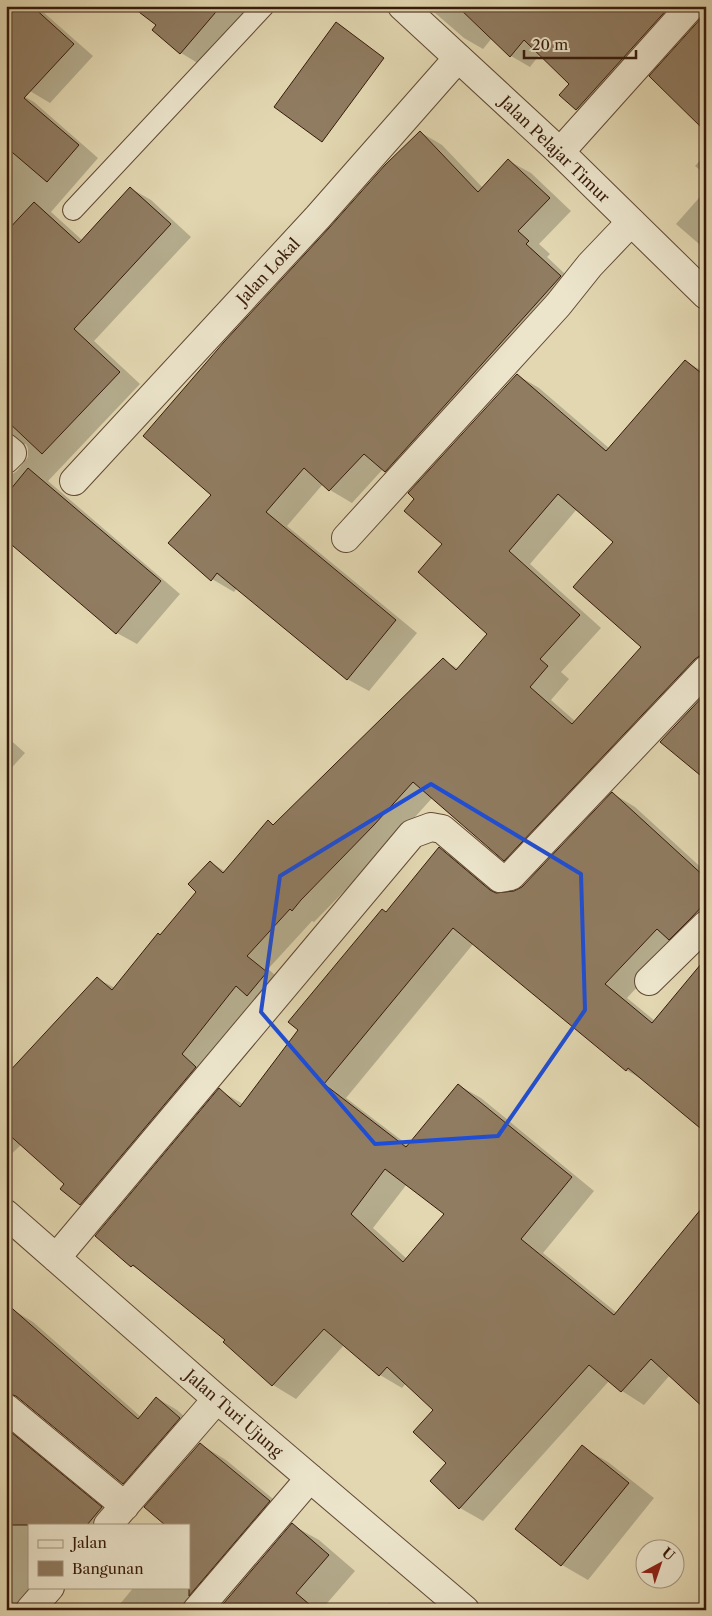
<svg xmlns="http://www.w3.org/2000/svg" width="712" height="1616" viewBox="0 0 712 1616" font-family="'Libre Caslon Text',serif">
  <style>
    .shadow { fill: #0003; fill-rule: evenodd }
    .building { fill: #907c61; stroke: #371a0a; fill-rule: evenodd }
    .lines { fill: none; stroke-linecap: round; stroke-linejoin: round }
    .service-casing { stroke: #624934; stroke-width: 22 }
    .minor-casing { stroke: #624934; stroke-width: 30 }
    .tertiary-casing { stroke: #624934; stroke-width: 30 }
    .service { stroke: #ece5cc; stroke-width: 20 }
    .minor { stroke: #ece5cc; stroke-width: 28 }
    .tertiary { stroke: #ece5cc; stroke-width: 28 }
    .marked { fill: none; stroke: #1d4ed8; stroke-width: 4; stroke-linejoin: round }
    .labels { text-anchor: middle; stroke-width: 5; stroke-linejoin: round; paint-order: stroke }
    .street-label { font-size: 16px; fill: #371a0a; stroke: #ece5cc }
  </style>
  <rect width="100%" height="100%" fill="#e2d7b1"/>
  <filter id="stains"><feTurbulence type="fractalNoise" baseFrequency=".004" numOctaves="4"/><feColorMatrix values="0 0 0 0 .2 0 0 0 0 .09 0 0 0 0 .02 0 0 0 .5 -.17"/></filter>
  <radialGradient id="worn" r=".72"><stop offset=".6" stop-color="#630" stop-opacity="0"/><stop offset="1" stop-color="#630" stop-opacity=".3"/></radialGradient>
  <!-- shadow -->
  <path class="shadow" d="M6 6H46L42 11 93 56 50 103 30 91 6 69Z
    M133 6H250L201 65 181 53 154 30 158 25Z
    M427 6H699L596 120 577 109 561 95 570 84 540 54 530 67 511 56 492 38 483 49 464 38Z
    M13 90 34 102 98 158 51 212 82 240 130 188 151 200 191 237 94 341 140 384 48 481 180 594 137 644 117 633 6 539V99ZM26 444 28 448V457L17 471 11 475V458L21 445Z
    M420 132 442 145 483 188 509 161 531 173 571 211 539 244 550 254 547 257 582 290 407 484 383 469 352 503 330 490 323 484 287 526 417 633 369 691 347 679 237 588 234 592 212 579 213 494Z
    M706 154V175L695 166Z
    M706 190V250L676 224Z
    M685 361 706 373V683L526 872 505 860 433 797 396 838 314 922 312 921 268 969 288 986 103 1216 81 1204 66 1184 22 1144 6 1159V1077L98 979 115 988 198 891 210 862 226 872 268 822 275 826 443 660 459 669 489 634 444 544 517 375 539 388 610 449ZM577 509 615 542 643 647 576 722 551 700 569 679 561 672 601 628 530 564Z
    M6 736 25 753 6 774Z
    M612 793 635 807 706 872V938L678 943 627 998 655 1021 645 1081 626 1070 474 943 346 1098 409 1146 458 1085 481 1098 594 1191 543 1253 617 1313 670 1375 644 1405 622 1391 609 1381 483 1521 460 1508 432 1481 448 1463 435 1410 406 1383 402 1388 380 1375 344 1345 296 1399 273 1385 225 1342 227 1340 148 1275 132 1266 219 1090 243 1104 387 913 439 849 462 862 500 894 514 893 523 888ZM407 1184 446 1214 407 1259 373 1228Z
    M15 1311 33 1322 141 1417 157 1398 177 1410 200 1430 144 1495 124 1483Z
    M6 1426 121 1520 117 1525H29V1587H52L33 1610H6Z
    M200 1444 226 1460 295 1517 216 1610H115L134 1587H189V1525Z
    M582 1447 608 1462 654 1498 588 1580 562 1565 517 1529Z
    M292 1525 319 1540 355 1571 322 1609 323 1610H219Z
    M389 1603 400 1610H384Z"/>
  <!-- building -->
  <path class="building" d="M6 6H32L74 44 24 98 79 145 47 182 6 147Z
    M131 6H221L180 54 152 30 156 25Z
    M457 6H670L576 110 559 95 569 84 524 40 510 57Z
    M706 10V132L649 76 703 16Z
    M336 22 384 58 322 142 274 107Z
    M420 131 478 192 508 159 550 198 518 231 529 241 526 244 561 276 385 472 364 454 329 491 304 468 266 512 396 620 347 680 217 573 211 581 168 543 211 495 143 436 224 342 329 228 385 165Z
    M130 187 171 224 74 329 120 372 42 454 6 420V232L34 202 79 243Z
    M685 360 706 377V655H701L695 659 504 861 413 782 374 825 301 900 292 911 290 909 247 956 267 972 247 996 236 986 182 1054 196 1067 80 1205 60 1189 64 1184 6 1132V1075L97 977 112 990 158 933 160 935 196 892 188 884 210 861 223 873 268 820 273 825 443 658 456 670 487 634 418 572 442 544 404 511 414 499 408 493 517 374 606 451ZM558 494 613 542 573 587 641 647 572 724 530 687 548 666 540 659 580 615 509 551Z
    M28 468 161 581 116 634 6 540V495Z
    M706 693V780L660 742Z
    M612 792 706 878V902L691 918 669 940 657 929 605 984 652 1023 706 958V1133L628 1068 626 1071 453 928 324 1084 406 1147 458 1084 572 1177 521 1239 614 1315 706 1203V1410L651 1359 621 1392 589 1365 459 1509 430 1481 446 1463 413 1432 433 1410 387 1367 379 1376 324 1329 272 1386 223 1342 225 1340 133 1265 131 1267 95 1236 219 1088 240 1107 298 1030 288 1022 382 909 386 912 439 847 490 890 496 893 514 891 522 887ZM385 1169 444 1214 403 1262 351 1214Z
    M6 1303 138 1419 156 1397 180 1418 123 1484 16 1396 6 1393Z
    M6 1428 102 1507 87 1525H6Z
    M200 1443 270 1501 189 1596V1525H165L144 1507Z
    M582 1445 629 1483 561 1566 515 1529Z
    M292 1523 329 1555 296 1593 316 1610H218Z"/>
  <g class="lines">
    <!-- service casing -->
    <g class="service-casing">
      <path id="service" d="M73 210 264 6"/>
    </g>
    <!-- minor casing -->
    <g class="minor-casing">
      <path id="minor" d="M560 152 691 6
        M6 448 12 453 6 459
        M74 481 318 217 458 58
        M346 538 558 305 590 265 631 222
        M649 981 706 925
        M6 1214 217 1399 465 1610
        M56 1258 412 834 431 827 442 829 500 878 511 876 706 670
        M6 1408 125 1506
        M108 1525 217 1399
        M30 1610 50 1587
        M197 1610 310 1478"/>
    </g>
    <!-- tertiary casing -->
    <g class="tertiary-casing">
      <path id="tertiary" d="M402 6 560 152 706 295"/>
    </g>
    <!-- service -->
    <use href="#service" class="service"/>
    <!-- minor -->
    <use href="#minor" class="minor"/>
    <!-- tertiary -->
    <use href="#tertiary" class="tertiary"/>
  </g>
  <!-- marked area -->
  <path class="marked" d="M431 784 581 874 585 1010 498 1136 375 1144 261 1012 280 876Z"/>
  <g class="labels">
    <!-- street labels -->
    <g class="street-label">
      <text transform="translate(555 149) rotate(44)" y="6">Jalan Pelajar Timur</text>
      <text transform="translate(268 271) rotate(-47)" y="6">Jalan Lokal</text>
      <text transform="translate(234 1413) rotate(41)" y="6">Jalan Turi Ujung</text>
    </g>
  </g>
  <!-- margin -->
  <rect width="712" height="1616" fill="none" stroke="#e2d7b1" stroke-width="25"/>
  <rect x="8" y="8" width="697" height="1601" fill="none" stroke="#371a0a" stroke-width="2.5"/>
  <rect x="12" y="12" width="687" height="1591" fill="none" stroke="#371a0a"/>
  <!-- legend -->
  <rect x="28" y="1524" width="162" height="65" fill="#ece5cc" stroke="#a4947e"/>
  <rect x="38" y="1540" width="25" height="8" fill="#ece5cc" stroke="#a4947e"/>
  <text x="72" y="1548" font-size="15" fill="#371a0a">Jalan</text>
  <rect x="38" y="1561" width="25" height="15" fill="#907c61" stroke="#a4947e"/>
  <text x="72" y="1574" font-size="15" fill="#371a0a">Bangunan</text>
  <!-- north arrow -->
  <g transform="translate(660 1564) rotate(40)"><circle r="24" fill="#ece5cc" stroke="#a4947e"/>
  <path d="M0-4L9 19L0 12L-9 19Z" fill="#8f2418"/>
  <text y="-8" font-size="14" font-weight="bold" text-anchor="middle" fill="#371a0a">U</text>
  </g>
  <!-- scale -->
  <path d="M524 50v8h112v-8" fill="none" stroke="#371a0a" stroke-width="2.5"/>
  <text x="532" y="50" font-size="15" fill="#371a0a" stroke="#ece5cc" stroke-width="4" paint-order="stroke">20 m</text>
  <rect width="100%" height="100%" filter="url(#stains)"/>
  <rect width="100%" height="100%" fill="url(#worn)"/>
</svg>
